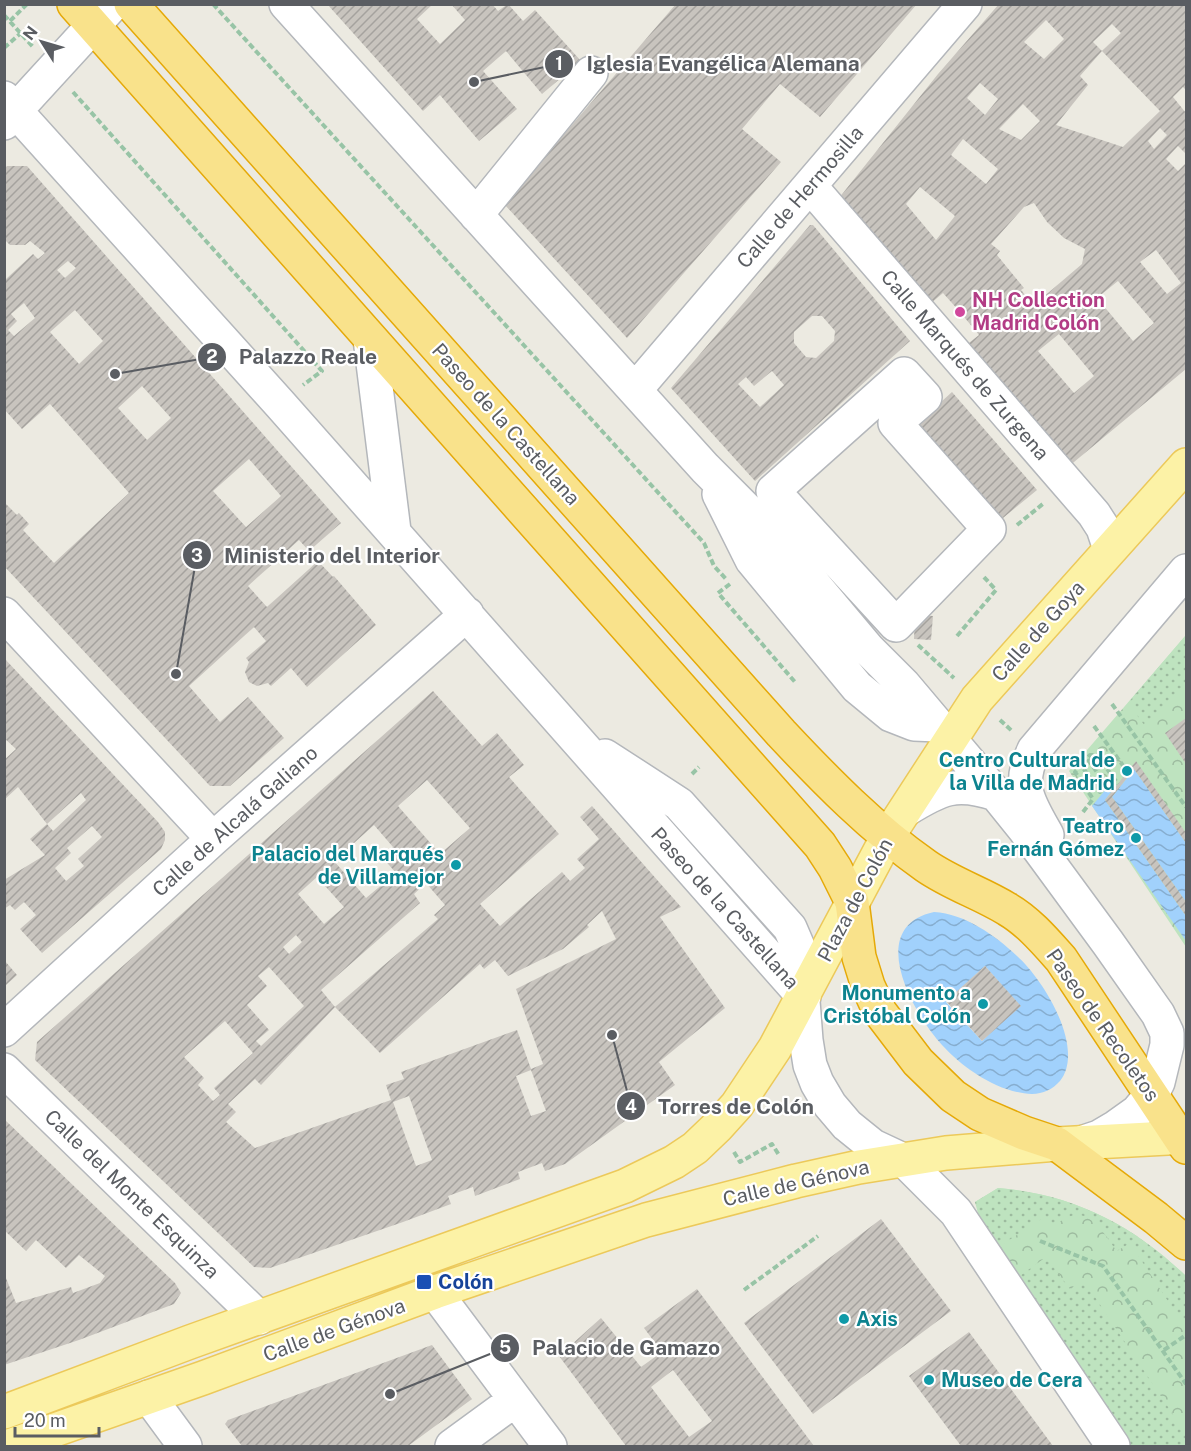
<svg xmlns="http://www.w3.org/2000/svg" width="1191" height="1451" viewBox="0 0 1191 1451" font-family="'Public Sans',sans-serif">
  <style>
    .park { fill: url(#park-crowns) }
    .garden { fill: url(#garden-dots) }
    .water { fill: url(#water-waves); fill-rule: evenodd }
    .building { fill: url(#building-hatch); fill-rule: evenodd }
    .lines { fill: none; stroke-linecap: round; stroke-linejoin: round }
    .minor-casing { stroke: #b4b7bb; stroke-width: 36 }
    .major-casing { stroke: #ecc95a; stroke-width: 36 }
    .highway-casing { stroke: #e5a908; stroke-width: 36 }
    .path { stroke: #98c4a6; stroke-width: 4; stroke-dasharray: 6 3; stroke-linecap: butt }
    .minor { stroke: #fff; stroke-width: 33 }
    .major { stroke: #fcf2a6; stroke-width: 33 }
    .highway { stroke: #f9e28b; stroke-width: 33 }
    .hotel-dot { fill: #d1479c; stroke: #fff; stroke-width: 2 }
    .culture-dot { fill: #0f9aa8; stroke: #fff; stroke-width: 2 }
    .transit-dot { fill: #1a4fb4; stroke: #fff; stroke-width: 2 }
    .labels { text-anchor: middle; stroke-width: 4.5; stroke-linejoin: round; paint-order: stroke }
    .street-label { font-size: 20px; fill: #5a5d62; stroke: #fff }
    .hotel-label { font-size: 20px; font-weight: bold; fill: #b23c85; stroke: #fff; text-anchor: start }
    .culture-label { font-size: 20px; font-weight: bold; fill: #0d838f; stroke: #fff; text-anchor: end }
    .transit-label { font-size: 20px; font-weight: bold; fill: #164399; stroke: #fff; text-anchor: start }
    .leader { fill: none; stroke: #5a5d62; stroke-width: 2 }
    .callout-dot { fill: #5a5d62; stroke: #fff; stroke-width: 2 }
    .mark-label { font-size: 18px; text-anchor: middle; font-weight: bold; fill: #fff }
    .callout-label { font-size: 21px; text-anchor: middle; font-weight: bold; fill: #5a5d62; stroke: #fff; stroke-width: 4.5; stroke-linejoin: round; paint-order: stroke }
  </style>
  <defs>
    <pattern id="park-crowns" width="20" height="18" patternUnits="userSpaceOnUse" patternTransform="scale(1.5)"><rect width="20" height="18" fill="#bee3bf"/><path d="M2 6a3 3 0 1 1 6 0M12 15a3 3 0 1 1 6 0" fill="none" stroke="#9dbb9f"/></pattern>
    <pattern id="garden-dots" width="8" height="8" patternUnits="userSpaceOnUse" patternTransform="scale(1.5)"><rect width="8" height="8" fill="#bee3bf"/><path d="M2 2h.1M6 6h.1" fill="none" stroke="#9dbb9f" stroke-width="1.8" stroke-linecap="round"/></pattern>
    <pattern id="water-waves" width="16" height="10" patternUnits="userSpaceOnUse" patternTransform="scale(1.5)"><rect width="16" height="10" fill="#a1d1fc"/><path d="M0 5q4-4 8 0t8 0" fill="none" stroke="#86adcf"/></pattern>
    <pattern id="building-hatch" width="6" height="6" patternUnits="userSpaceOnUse" patternTransform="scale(1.5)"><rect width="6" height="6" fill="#c8c4be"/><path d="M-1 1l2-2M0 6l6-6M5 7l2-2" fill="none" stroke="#a5a29e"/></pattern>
  </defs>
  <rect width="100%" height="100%" fill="#eceae1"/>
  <!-- park -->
  <path class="park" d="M1186 635V947L1069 771Z
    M998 1188C1073 1194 1133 1225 1186 1276V1446H1131L997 1248 975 1202Z"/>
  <!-- garden -->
  <path class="garden" d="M1186 635V687L1145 726 1128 703Z
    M998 1188C1073 1194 1133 1225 1186 1276V1321H1182L1179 1318 1130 1243 1117 1251C1106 1237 1092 1209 1071 1216 1063 1218 1057 1225 1049 1226L1043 1218 997 1248 981 1225 975 1202Z
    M1046 1257 1070 1289 1083 1280 1085 1282 1186 1434V1446H1131L1017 1278Z"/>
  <!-- water -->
  <path class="water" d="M1134 769 1186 843V902L1112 797Z
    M1111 783 1115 787 1105 800 1186 916V941L1092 806Z
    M934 912C965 914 995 935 1017 956 1043 979 1086 1048 1060 1081 1053 1089 1043 1094 1032 1094 999 1093 964 1069 942 1045 912 1012 865 927 934 912ZM985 966 1020 1006 982 1041 946 1002Z"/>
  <!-- building -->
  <path class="building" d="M327 4H433L417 19 440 44 465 20 451 4H492L498 11 508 4 523 21 535 10 581 61 542 94 506 51 483 71 517 109 479 141 440 95 423 111Z
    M676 4H917L820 117 780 84 742 129 781 162 627 338 504 204Z
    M999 4H1184L1186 7V90L1183 87 1173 97 1186 113V154L1178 146 1166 159 1178 171 1186 163V369L1068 467 965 346 979 335 960 312 943 293 930 304 839 198 938 74ZM1046 20 1064 39 1044 59 1024 42ZM1112 24 1121 33 1102 51 1160 111 1123 147 1056 125 1088 85 1080 76 1102 51 1093 42ZM980 83 998 99 985 115 967 98ZM1023 104 1040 121 1021 140 999 129ZM1160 128 1167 135 1154 149 1148 141ZM963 139 998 169 986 184 951 155ZM920 187 955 216 936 240 906 204ZM1034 203 1047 222 1064 238 1085 249 1082 264 1034 305 1021 290 1024 288 997 255 1000 251 991 244 1024 207ZM1156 250 1181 283 1167 294 1140 262ZM1118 281 1154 323 1133 341 1097 298ZM1059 334 1094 376 1074 393 1038 351Z
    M7 166H27L341 523 309 551 299 540 248 586 267 607 318 561 333 577 334 576 376 625 307 687 291 668 271 686 268 683 257 686 249 682 245 672 249 662 246 658 266 641 254 627 189 686 220 722 248 697 284 738 230 786H210L4 566V502L17 515 19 513 29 524 23 530 54 563 129 493 50 404 22 429 4 409V286H6V279L33 254 38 259 45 253 30 241 25 245H10L4 239V169ZM68 261 76 268 65 278 57 270ZM24 303 35 318 14 336 8 330 17 321 11 314ZM75 310 103 341 79 364 50 332ZM142 386 171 418 147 440 118 408ZM249 459 281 496 246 527 213 491Z
    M810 225H813L910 341 755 481 671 388ZM812 316H822L835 331 834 341 816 358 806 357 794 343V332ZM772 371 784 385 760 407 738 384 746 377 754 386Z
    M952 392 1037 490 992 527 908 432Z
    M915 615 933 616 931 640 914 639Z
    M4 658 158 822 165 832V840L161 849 42 953 20 929 36 915 24 902 15 910 10 905 4 909V880L45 855 30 839 47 824 53 831 86 800 81 793 47 824 18 787 4 800V760L16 749 4 738ZM92 826 102 837 78 859 84 866 66 881 55 868 71 853 67 848Z
    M433 691 482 746 497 733 524 765 509 777 559 834 480 904 500 926 562 872 570 881 585 868 577 859 599 839 580 817 592 806 681 907 660 917 725 1008 659 1062 675 1085 565 1164 545 1171 542 1163 518 1172 520 1179 475 1196 473 1187 448 1196 451 1204 403 1222 270 1268 254 1267 35 1060 37 1042ZM427 780 470 828 440 854 398 806ZM374 825 393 847 382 857 396 873 366 898 334 861ZM317 877 344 907 324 924 298 894ZM426 883 445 905 434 915 438 919 335 1007 380 1053 480 964 484 969 495 960 508 976 563 949 589 927 587 925 602 911 616 939 516 989 543 1064 531 1069 517 1030 401 1072 404 1079 386 1085 391 1100 255 1148 226 1122 236 1112 228 1104 255 1079 261 1085 335 1007 321 990 420 903 414 894ZM296 935 302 942 289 954 283 947ZM269 967 304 1006 261 1046 256 1041 269 1030 247 1005 267 986 258 976ZM225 1021 253 1053 214 1088 220 1095 213 1101 198 1085 204 1078 184 1057ZM531 1070 546 1111 531 1116 516 1076ZM409 1096 432 1160 416 1166 393 1102Z
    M1186 718V764L1165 733Z
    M1136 761 1186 833V843L1134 769 1112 797 1186 902V916L1105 800Z
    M5 961 17 975 5 986Z
    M985 966 1021 1006 982 1041 946 1001Z
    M4 1119 175 1283 181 1293 174 1304 79 1340 4 1365V1273L16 1303 71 1287 73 1293 100 1283 105 1276 79 1255 66 1268 36 1240 26 1251 4 1230Z
    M881 1219 951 1311 813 1414 744 1323Z
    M697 1289 814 1446H626L559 1356 601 1318 641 1367 662 1352 644 1328ZM673 1370 712 1421 689 1437 651 1387Z
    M969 1332 1053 1446H961L909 1376Z
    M432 1345 472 1399 408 1446H242L225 1424 228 1420Z"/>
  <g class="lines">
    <!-- minor casing -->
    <g class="minor-casing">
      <path id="minor" d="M286 4 705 468 775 538 869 650 904 685 996 794 1025 830 1108 943 1158 1014 1167 1033V1045L1158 1082 1152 1094 1137 1112 1116 1127 1099 1137 1081 1143
        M4 98 280 404 804 997
        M4 123 113 4
        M810 186 1094 514 1103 528 1110 549
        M476 215 591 73
        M370 339 394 531
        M904 374 925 397 895 423 989 529 896 625 773 491Z
        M635 390 965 4
        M719 494 752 560 857 687 891 715 914 724 938 725
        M4 614 213 839
        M605 756 679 804 790 928 799 949 806 1040 810 1065 817 1083 830 1105 847 1125 873 1146 905 1161 956 1212 1113 1446
        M907 809C941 788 956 781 996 794
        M1047 835C1029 803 1016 786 1034 750L1186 571
        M4 1030 213 839 467 614
        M4 1070 259 1318
        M435 1292 550 1446
        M149 1397 185 1446
        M452 1446 515 1400"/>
    </g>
    <!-- major casing -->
    <g class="major-casing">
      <path id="major" d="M4 1412 190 1342 625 1186 674 1162 695 1148 718 1126 737 1105 775 1048 888 836 977 699 1186 465
        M9 1446 203 1378 435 1292 646 1220 796 1181 859 1167 946 1153 1057 1144 1186 1137"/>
    </g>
    <!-- highway casing -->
    <g class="highway-casing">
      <path id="highway" d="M74 4 820 845 835 868 852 902 859 957 868 986 880 1012 918 1062 953 1096 980 1114 1024 1133 1057 1144 1156 1218 1186 1243
        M131 4 781 733C826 781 872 828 926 866 952 884 981 893 1007 909 1028 921 1045 941 1061 959L1186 1147"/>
    </g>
    <!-- path -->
    <path class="path" d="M213 4 704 543 714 566 726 579
      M4 15 34 48
      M10 21 27 4
      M4 48 21 33
      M73 92 322 371 303 385
      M1017 525 1044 503
      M730 584 718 593 795 682
      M957 636 996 590 983 576
      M918 645 954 678
      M1112 704 1186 807
      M1000 720 1012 731
      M1094 726 1127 771
      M692 774 699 767
      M1083 812 1093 799 1075 772 1081 765 1100 792 1106 785 1087 758 1090 755H1097L1118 784
      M734 1152 740 1162 772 1144 779 1155
      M1040 1241 1103 1266 1186 1384
      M744 1290 818 1236
      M1164 1350 1186 1335"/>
    <!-- minor -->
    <use href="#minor" class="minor"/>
    <!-- major -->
    <use href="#major" class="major"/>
    <!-- highway -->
    <use href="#highway" class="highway"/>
  </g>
  <!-- markers -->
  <circle class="hotel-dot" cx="960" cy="312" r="6"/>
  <g class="culture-dot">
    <circle cx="1127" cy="771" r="6"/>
    <circle cx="1136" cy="838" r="6"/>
    <circle cx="456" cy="865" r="6"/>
    <circle cx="983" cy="1004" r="6"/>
    <circle cx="844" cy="1319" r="6"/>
    <circle cx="929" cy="1380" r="6"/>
  </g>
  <rect class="transit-dot" x="416" y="1274" width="16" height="16" rx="3"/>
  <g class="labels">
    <!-- street labels -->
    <g class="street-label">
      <text transform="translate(800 197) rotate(-49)" y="7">Calle de Hermosilla</text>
      <text transform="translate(965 365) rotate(49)" y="7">Calle Marqués de Zurgena</text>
      <text transform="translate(506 424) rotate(48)" y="7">Paseo de la Castellana</text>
      <text transform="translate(1038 631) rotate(-48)" y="7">Calle de Goya</text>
      <text transform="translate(235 821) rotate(-42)" y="7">Calle de Alcalá Galiano</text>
      <text transform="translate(855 900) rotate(-62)" y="7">Plaza de Colón</text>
      <text transform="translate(725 908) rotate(48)" y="7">Paseo de la Castellana</text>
      <text transform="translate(1103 1025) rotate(55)" y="7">Paseo de Recoletos</text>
      <text transform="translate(796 1183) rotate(-13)" y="7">Calle de Génova</text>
      <text transform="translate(132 1194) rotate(44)" y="7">Calle del Monte Esquinza</text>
      <text transform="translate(334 1330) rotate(-20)" y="7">Calle de Génova</text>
    </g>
    <!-- hotel labels -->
    <g class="hotel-label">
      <text x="972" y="307">NH Collection<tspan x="972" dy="23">Madrid Colón</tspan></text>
    </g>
    <!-- culture labels -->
    <g class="culture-label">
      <text x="1115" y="767">Centro Cultural de<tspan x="1115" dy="23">la Villa de Madrid</tspan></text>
      <text x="1124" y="833">Teatro<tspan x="1124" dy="23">Fernán Gómez</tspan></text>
      <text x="444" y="861">Palacio del Marqués<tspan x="444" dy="23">de Villamejor</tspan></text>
      <text x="971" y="1000">Monumento a<tspan x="971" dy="23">Cristóbal Colón</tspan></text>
      <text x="856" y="1326" text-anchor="start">Axis</text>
      <text x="941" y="1387" text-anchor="start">Museo de Cera</text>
    </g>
    <!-- transit labels -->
    <g class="transit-label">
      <text x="438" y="1289">Colón</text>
    </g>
  </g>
  <!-- callouts -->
  <path class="leader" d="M474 82L559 64M115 374L212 357M176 674L197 555M612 1035L631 1106M390 1394L505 1348"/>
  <g class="callout-dot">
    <circle cx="474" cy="82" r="6"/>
    <circle cx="115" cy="374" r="6"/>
    <circle cx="176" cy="674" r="6"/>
    <circle cx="612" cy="1035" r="6"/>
    <circle cx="390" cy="1394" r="6"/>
    <circle cx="559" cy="64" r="15"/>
    <circle cx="212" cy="357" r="15"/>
    <circle cx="197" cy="555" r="15"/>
    <circle cx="631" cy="1106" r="15"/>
    <circle cx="505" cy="1348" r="15"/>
  </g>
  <g class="mark-label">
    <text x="559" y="70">1</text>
    <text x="212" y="363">2</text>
    <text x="197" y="562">3</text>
    <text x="631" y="1113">4</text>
    <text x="505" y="1354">5</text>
  </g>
  <g class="callout-label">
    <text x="723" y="71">Iglesia Evangélica Alemana</text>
    <text x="308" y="364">Palazzo Reale</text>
    <text x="332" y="563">Ministerio del Interior</text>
    <text x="736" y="1114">Torres de Colón</text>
    <text x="626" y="1355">Palacio de Gamazo</text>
  </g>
  <!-- border -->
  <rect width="1191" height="1451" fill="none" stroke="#5a5d62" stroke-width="12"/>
  <!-- north arrow -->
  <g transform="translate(42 42) rotate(307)" stroke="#ffffff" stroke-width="4.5" paint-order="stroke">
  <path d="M0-4.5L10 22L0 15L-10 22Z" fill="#5a5d62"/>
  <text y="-9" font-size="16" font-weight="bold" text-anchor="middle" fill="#5a5d62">N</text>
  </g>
  <!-- scale -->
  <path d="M15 1427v9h84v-9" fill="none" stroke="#5a5d62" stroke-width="3"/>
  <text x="24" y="1427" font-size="18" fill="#5a5d62" stroke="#ffffff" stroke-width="4.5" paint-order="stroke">20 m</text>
</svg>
